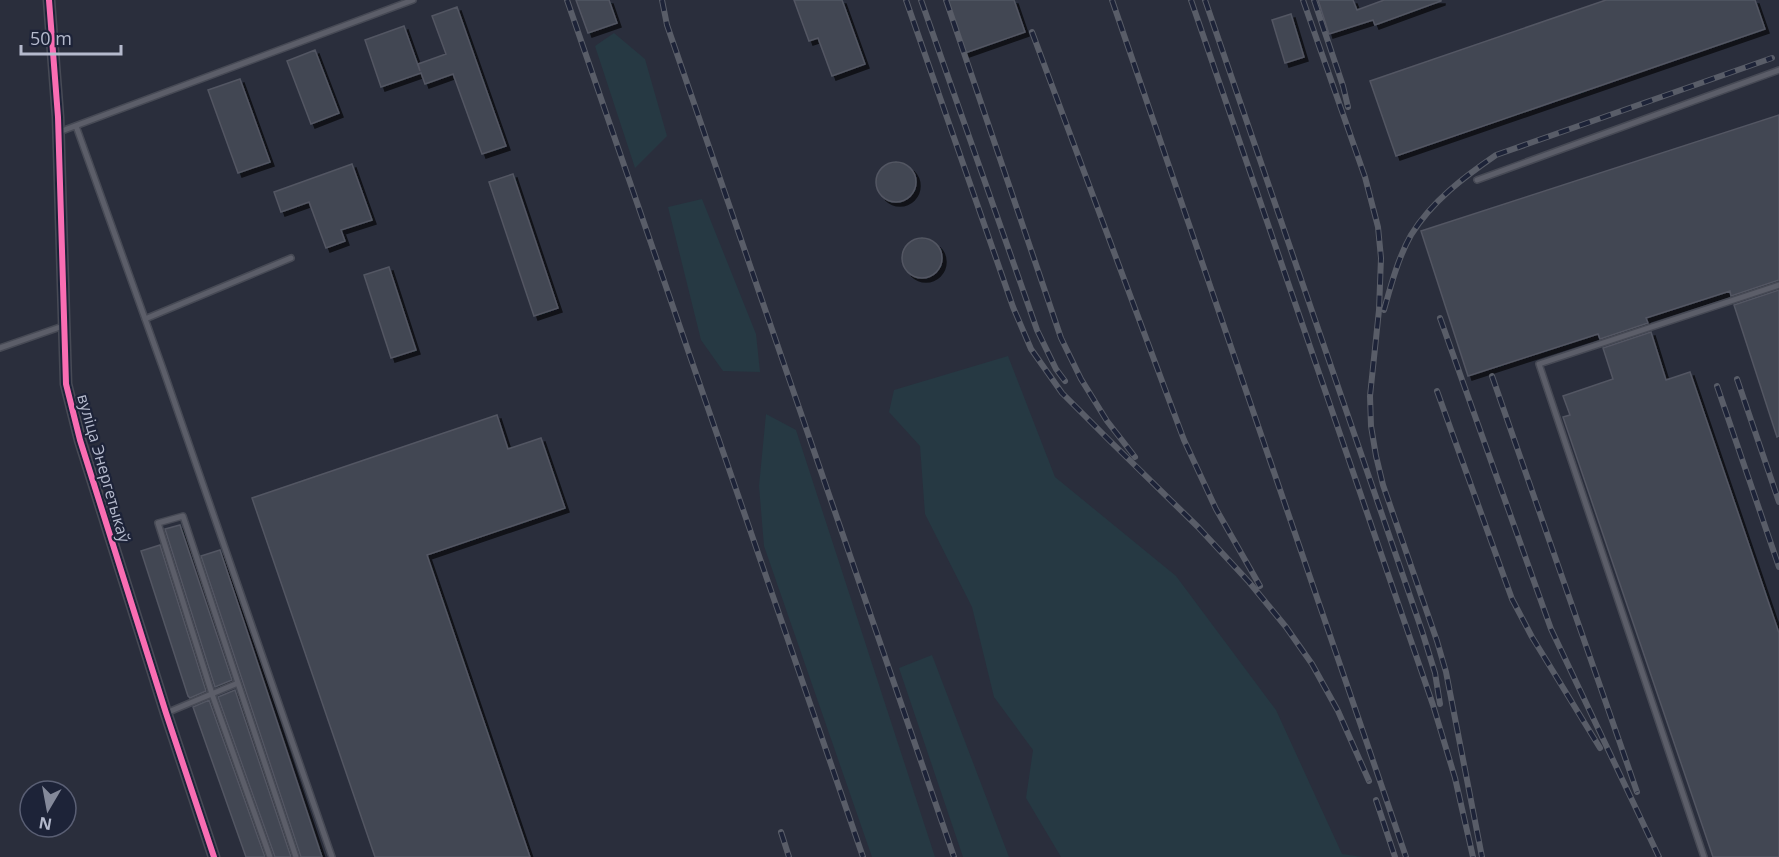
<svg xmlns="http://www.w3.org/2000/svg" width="1779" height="857" viewBox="0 0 1779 857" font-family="'Open Sans',sans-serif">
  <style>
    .green { fill: #263943 }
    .building { fill: #434652; stroke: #535763; stroke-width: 1.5; filter: url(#shadow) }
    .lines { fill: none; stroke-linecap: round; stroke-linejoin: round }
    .lane-casing { stroke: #474a55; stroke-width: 8 }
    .street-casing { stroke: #474a55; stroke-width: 13 }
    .lane { stroke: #5c5e69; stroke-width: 5 }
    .street { stroke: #5c5e69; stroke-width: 10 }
    .rail-casing { stroke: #595d68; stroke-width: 6 }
    .rail { stroke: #1d2338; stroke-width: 4; stroke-dasharray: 11; stroke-linecap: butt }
    .cycleway-casing { stroke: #1d2338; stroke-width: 10 }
    .cycleway { stroke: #f96db3; stroke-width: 6 }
    .labels { text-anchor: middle; stroke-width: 4.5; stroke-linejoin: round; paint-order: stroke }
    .street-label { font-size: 16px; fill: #b5bacd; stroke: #1d2338 }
  </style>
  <defs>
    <filter id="shadow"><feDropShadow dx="4" dy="4" stdDeviation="0" flood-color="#0009"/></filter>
  </defs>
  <rect width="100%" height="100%" fill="#2a2e3c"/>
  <!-- green -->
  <path class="green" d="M614 33 645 59 667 136 635 168 595 46Z
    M702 199 756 334 760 372 723 371 701 340 668 207Z
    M1008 356 1055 477 1176 576 1276 710 1342 854 1363 857H1061L1026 798 1033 750 994 697 972 607 925 514 920 446 889 412 894 390Z
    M766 414 796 430 935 857H872L764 546 759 486Z
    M932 655 1009 857H963L899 668Z"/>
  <!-- building -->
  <path class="building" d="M576 0H609L617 23 588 33Z
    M794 0H842L865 64 832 76 818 38 809 41Z
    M946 0H1014L1025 32 965 53Z
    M1318 0H1353L1357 10 1384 0H1441V1L1375 25 1373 20 1329 34Z
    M1606 0H1755L1765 29 1396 156 1370 81Z
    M457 7 506 146 482 154 453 74 425 84 421 73 381 87 365 40 404 26 420 71 418 64 446 54 432 16Z
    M1291 14 1304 57 1285 63 1272 20Z
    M315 50 339 113 311 124 287 61Z
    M240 79 270 162 238 173 208 90Z
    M1779 115V280L1731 296 1730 291 1646 318 1648 323 1600 339 1598 334 1468 376 1421 231Z
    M876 182a20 20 0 1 1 40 0a20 20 0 1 1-40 0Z
    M352 164 372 220 341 230 345 241 326 248 309 202 281 212 274 192Z
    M513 174 558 308 534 316 489 182Z
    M902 258a20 20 0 1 1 40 0a20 20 0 1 1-40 0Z
    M389 267 416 350 391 358 364 275Z
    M1779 290V436L1777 437 1734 305Z
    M1651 332 1666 380 1690 372 1779 633V857H1713L1563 417 1570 415 1563 396 1613 379 1603 348Z
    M497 415 508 449 541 438 565 508 427 555 530 857H375L252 498Z
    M180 525 232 680 215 687 165 529Z
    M160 545 206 691 190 698 188 696 141 551Z
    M220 550 322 857H301L201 556Z
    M235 690 291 857H275L218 697Z
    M209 700 265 857H246L193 707Z"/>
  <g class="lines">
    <!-- lane casing -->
    <g class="lane-casing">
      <path id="lane" d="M76 126 163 369 332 857
        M59 132 413 0
        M1477 180 1779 70
        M145 319 291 258
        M0 348 63 326
        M238 683 183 516 158 523 212 694 270 857
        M166 713 238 683 296 857
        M1704 857 1539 364 1779 285"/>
    </g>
    <!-- street casing -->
    <g class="street-casing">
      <path id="street" d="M49 0 58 117 66 384 80 440 166 713 214 857"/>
    </g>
    <!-- lane -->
    <use href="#lane" class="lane"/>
    <!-- street -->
    <use href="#street" class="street"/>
    <!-- rail casing -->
    <g class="rail-casing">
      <path id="rail" d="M567 0 863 857
        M662 0 667 25 954 857
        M906 0 1013 307 1031 349 1062 393 1110 441 1198 527 1249 582 1286 627 1312 664 1338 711 1369 781
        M921 0 1037 330 1056 369 1065 381
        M946 0 1061 338 1081 379 1107 421 1135 457
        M1112 0 1406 857
        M1191 0 1433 705 1455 778 1473 857
        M1205 0 1422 631 1435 673 1440 704
        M1303 0 1365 177 1378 227 1381 258 1379 310 1370 396 1371 426 1376 456 1383 485 1437 641 1446 672 1482 857
        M1314 0 1343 86 1348 107
        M1032 32 1184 440 1216 509 1260 586
        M1384 310C1391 285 1398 258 1411 235 1432 201 1464 177 1496 155L1772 58
        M1440 318 1551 629 1659 857
        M1492 376 1637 792
        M1737 379 1779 502
        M1717 386 1779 567
        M1437 391 1512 599 1532 637 1600 748
        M1376 800 1395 857
        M781 832 789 857"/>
    </g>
    <!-- rail -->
    <use href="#rail" class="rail"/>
    <!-- cycleway casing -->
    <g class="cycleway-casing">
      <path id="cycleway" d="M49 0 58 117 66 384 80 440 166 713 214 857"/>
    </g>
    <!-- cycleway -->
    <use href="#cycleway" class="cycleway"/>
  </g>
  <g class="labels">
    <!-- street labels -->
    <g class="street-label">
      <text transform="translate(104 468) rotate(74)" y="6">вуліца Энергетыкаў</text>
    </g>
  </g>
  <!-- north arrow -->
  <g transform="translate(48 809) rotate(190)"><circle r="28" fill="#1d2338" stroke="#5a5f74" stroke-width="1.5"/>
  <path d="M0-4.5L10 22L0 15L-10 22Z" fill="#84899a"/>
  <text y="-9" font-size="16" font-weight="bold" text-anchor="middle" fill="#b5bacd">N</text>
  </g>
  <!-- scale -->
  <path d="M21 45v9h100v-9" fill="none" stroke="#b5bacd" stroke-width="3"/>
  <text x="30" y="45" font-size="18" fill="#b5bacd" stroke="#1d2338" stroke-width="4.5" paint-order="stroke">50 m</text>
</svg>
